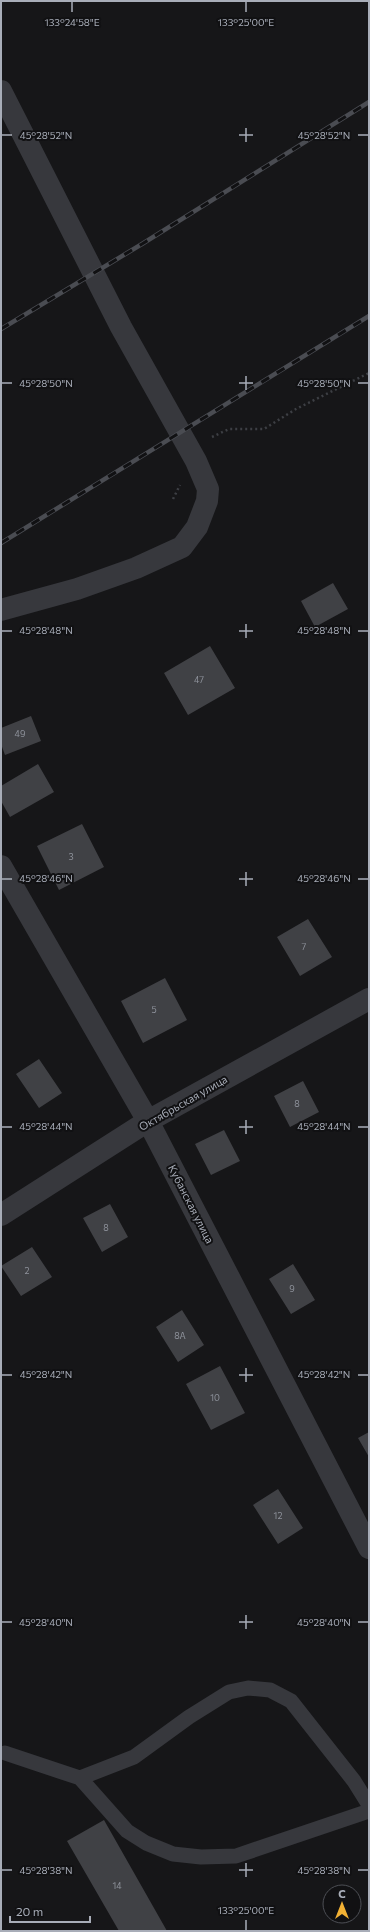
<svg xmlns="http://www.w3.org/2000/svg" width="370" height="1932" viewBox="0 0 370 1932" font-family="Commissioner,sans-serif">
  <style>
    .building { fill: #404145 }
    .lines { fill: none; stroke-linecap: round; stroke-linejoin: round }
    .path { stroke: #3d3f44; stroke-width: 2.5; stroke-dasharray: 2 3; stroke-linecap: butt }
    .service { stroke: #37383d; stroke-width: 15 }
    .minor { stroke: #37383d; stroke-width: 22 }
    .rail-casing { stroke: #4a4c52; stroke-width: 4.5 }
    .rail { stroke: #111113; stroke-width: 3; stroke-dasharray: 9; stroke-linecap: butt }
    .ticks { fill: none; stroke: #a8adb8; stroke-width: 1.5 }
    .labels { text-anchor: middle; stroke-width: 4; stroke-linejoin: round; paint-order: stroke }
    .number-label { font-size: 9px; fill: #8e929b }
    .street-label { font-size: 11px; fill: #a8adb8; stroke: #111113 }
    .ticks-label { font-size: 10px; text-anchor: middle; fill: #a8adb8; stroke: #111113; stroke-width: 4; stroke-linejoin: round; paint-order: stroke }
  </style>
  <rect width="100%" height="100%" fill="#161618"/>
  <!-- building -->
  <path class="building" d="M333 583 348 609 315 627 301 601Z
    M210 646 235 688 188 715 164 673Z
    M31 716 41 741 5 755 1 744V728Z
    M38 764 54 792 10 817 1 801V786Z
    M82 824 104 867 59 890 37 846Z
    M308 919 332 957 300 976 277 937Z
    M165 978 187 1020 143 1043 121 1001Z
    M39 1059 62 1093 39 1108 16 1074Z
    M303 1081 319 1112 290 1127 274 1096Z
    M224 1130 240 1161 211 1175 195 1144Z
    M110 1204 128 1237 102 1252 83 1218Z
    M32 1247 52 1277 21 1296 1 1266Z
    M293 1264 315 1300 291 1314 269 1279Z
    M182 1310 204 1345 178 1362 156 1327Z
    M220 1366 245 1413 211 1430 186 1384Z
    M369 1432V1457L358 1438Z
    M278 1489 303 1528 278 1544 253 1505Z
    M104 1820 167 1931H119L67 1841Z"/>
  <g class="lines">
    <!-- path -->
    <path class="path" d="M212 437 229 429H264L296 409 369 373
      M173 499 180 485"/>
    <!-- service -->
    <path class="service" d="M5 1753 80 1778 134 1757 189 1717 229 1692 248 1688 270 1690 291 1701 354 1781 369 1805
      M80 1778 127 1831 146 1843 173 1854 201 1857 236 1856 369 1811"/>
    <!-- minor -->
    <path class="minor" d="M1 91 121 327 196 461 208 489 207 501 197 527 182 547 136 568 77 589 1 610
      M1 866 148 1121 369 1548
      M1 1215 148 1121 369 999"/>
    <!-- rail casing -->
    <g class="rail-casing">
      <path id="rail" d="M1 329 142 244 369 102
        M1 543 369 316"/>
    </g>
    <!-- rail -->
    <use href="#rail" class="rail"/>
  </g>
  <!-- ticks -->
  <path class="ticks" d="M72 2V12M246 2V12M246 128V142M2 135H12M239 135H253M358 135H368M246 376V390M2 383H12M239 383H253M358 383H368M246 624V638M2 631H12M239 631H253M358 631H368M246 872V886M2 879H12M239 879H253M358 879H368M246 1120V1134M2 1127H12M239 1127H253M358 1127H368M246 1368V1382M2 1375H12M239 1375H253M358 1375H368M246 1615V1629M2 1622H12M239 1622H253M358 1622H368M246 1863V1877M2 1870H12M239 1870H253M358 1870H368M246 1920V1930"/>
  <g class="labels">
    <!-- number labels -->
    <g class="number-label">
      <text x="199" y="683">47</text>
      <text x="20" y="737">49</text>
      <text x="71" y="860">3</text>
      <text x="304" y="950">7</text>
      <text x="154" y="1013">5</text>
      <text x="297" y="1107">8</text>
      <text x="106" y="1231">8</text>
      <text x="27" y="1274">2</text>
      <text x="292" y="1292">9</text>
      <text x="180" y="1339">8А</text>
      <text x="215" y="1401">10</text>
      <text x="278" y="1519">12</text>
      <text x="117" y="1889">14</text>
    </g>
    <!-- street labels -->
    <g class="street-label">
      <text transform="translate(183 1103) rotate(-30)" y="4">Октябрьская улица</text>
      <text transform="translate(191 1204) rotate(63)" y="4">Кубанская улица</text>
    </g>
  </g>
  <g class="ticks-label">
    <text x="72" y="26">133°24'58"E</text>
    <text x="246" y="26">133°25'00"E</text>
    <text x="46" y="139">45°28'52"N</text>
    <text x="324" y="139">45°28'52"N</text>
    <text x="46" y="387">45°28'50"N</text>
    <text x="324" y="387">45°28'50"N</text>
    <text x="46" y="634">45°28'48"N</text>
    <text x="324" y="634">45°28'48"N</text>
    <text x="46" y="882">45°28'46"N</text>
    <text x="324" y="882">45°28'46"N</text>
    <text x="46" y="1130">45°28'44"N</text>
    <text x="324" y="1130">45°28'44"N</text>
    <text x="46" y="1378">45°28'42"N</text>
    <text x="324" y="1378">45°28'42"N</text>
    <text x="46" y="1626">45°28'40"N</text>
    <text x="324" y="1626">45°28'40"N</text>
    <text x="46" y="1874">45°28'38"N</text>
    <text x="324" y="1874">45°28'38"N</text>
    <text x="246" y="1914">133°25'00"E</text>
  </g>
  <!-- border -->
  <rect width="370" height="1932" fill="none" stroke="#a8adb8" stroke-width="4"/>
  <!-- north arrow -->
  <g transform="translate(342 1904)"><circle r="19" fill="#111113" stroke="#4d4f55"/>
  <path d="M0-3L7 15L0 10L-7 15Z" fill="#f2b134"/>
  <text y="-6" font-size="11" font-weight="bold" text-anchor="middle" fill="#a8adb8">С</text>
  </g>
  <!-- scale -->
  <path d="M10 1916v6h80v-6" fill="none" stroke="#a8adb8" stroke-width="2"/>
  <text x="16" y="1916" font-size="12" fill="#a8adb8" stroke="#111113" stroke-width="3" paint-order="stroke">20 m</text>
</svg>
